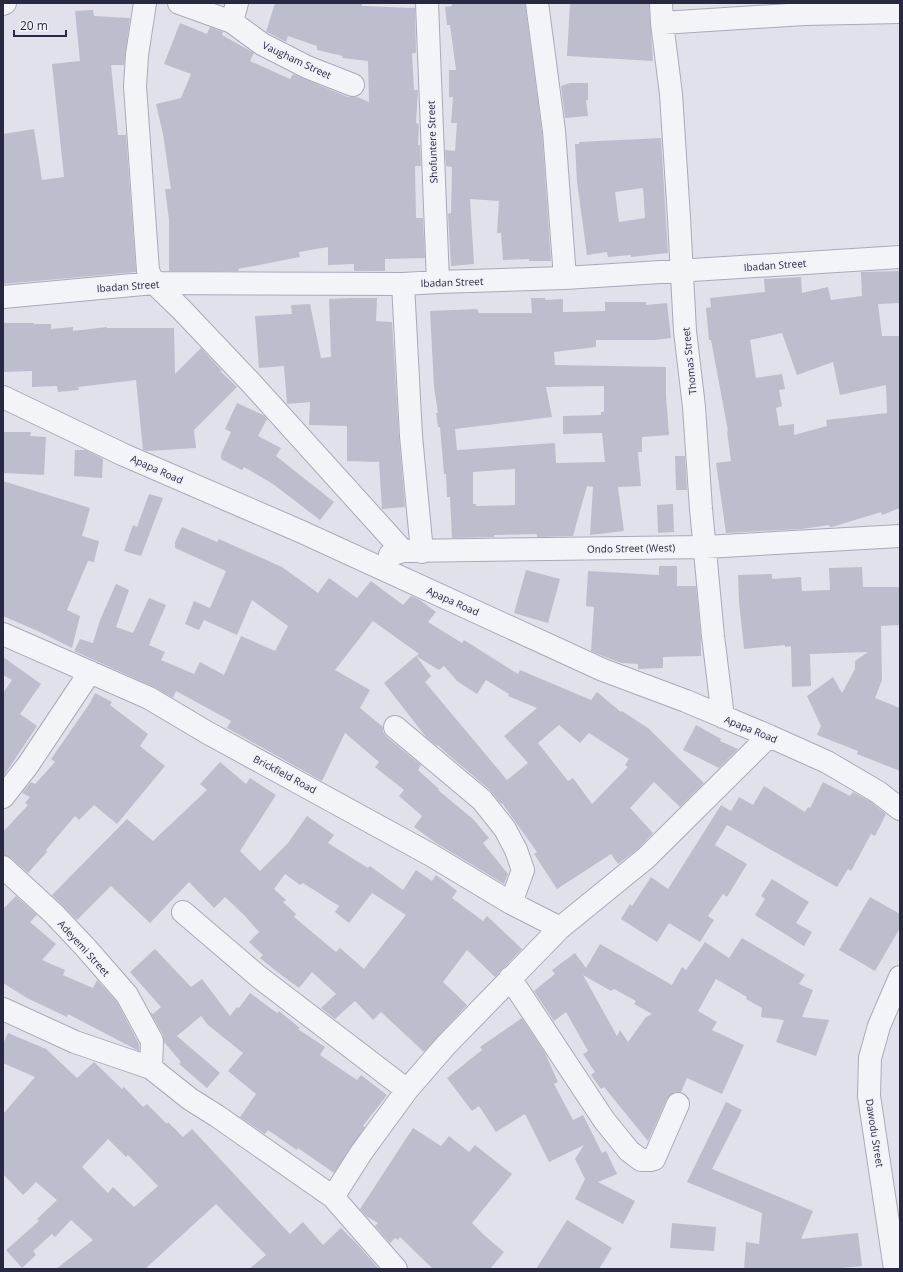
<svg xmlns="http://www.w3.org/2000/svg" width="903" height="1272" viewBox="0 0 903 1272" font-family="'Open Sans',sans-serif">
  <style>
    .building { fill: #bdbecd; fill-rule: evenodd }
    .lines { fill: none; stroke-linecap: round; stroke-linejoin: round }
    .minor-casing { stroke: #a8aab8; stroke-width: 24 }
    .minor { stroke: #f3f4f8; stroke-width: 22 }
    .labels { text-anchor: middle; stroke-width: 3; stroke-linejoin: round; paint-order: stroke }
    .street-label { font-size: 10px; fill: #272943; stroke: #f0f1f7 }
  </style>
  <rect width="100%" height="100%" fill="#e0e1ea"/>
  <!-- building -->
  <path class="building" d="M275 3H362V6L415 8 416 53H412L414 90H418L416 123 419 124 418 145H420L421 166H415L416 218H423L425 258 385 259V271H354V264L328 265V247L299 252 300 257 238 269 239 271H169V220L165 189H171L163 134 156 104 181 98 191 74 164 64 180 23 207 34 210 27 223 32 222 35 254 53 250 61 290 79 293 74 348 97H357L369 102 368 61 342 58 343 56 317 50V46L288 36 286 42 269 33 266 32Z
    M451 3H525L542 132 551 261H529V259L503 260 501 233H497L499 201 470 199 474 264 451 266 448 214 451 213 452 167 446 166 445 150 455 151 457 123H451L453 97H449V70H456L450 25H447L445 7 452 6Z
    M570 3H649L653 61 567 56Z
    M93 10 94 16 130 18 124 65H111L118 135H126L136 272 3 284V134L34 129 42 180 64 177 52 64 80 61 75 11Z
    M570 83H588V100H586L588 116 565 118 561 86Z
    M661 138 668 253 631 257V255L608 257 607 252 587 255 577 182 575 144H579V142ZM643 188 645 218 619 222 615 192Z
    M900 271V303L878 304 882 336H900V508L882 515 881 512 832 527H830L829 525 802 529 726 533 716 463 731 461 727 432 728 431 711 340H709L706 308 711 307 710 298 765 292 764 279 801 277 802 293 828 287 831 300 862 296 861 272ZM782 333 797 375 833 362 840 395 886 385 887 413 826 420 827 426 794 435V424L779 426 776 408 782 406 779 390 785 389 782 374 756 378 750 340Z
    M351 298H377L376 321 392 322 399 437 405 507 382 509 379 462 347 461V426L309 425 310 402 287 404 284 366 259 368 255 316 292 314 291 305 310 304 321 358 331 357 329 299Z
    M531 298H545V300L563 299V312L605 311V302H646V305L667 303 671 338 655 340H596V347L554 352 555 365 666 367V395L669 435 642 437V452H638L641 486 618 487 624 531 590 535 593 487 587 486 573 536 537 537V534L494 535V537L452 538 450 497H447L446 474H444L440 427H438L436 413H438L434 387 430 311 477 309 479 313H532ZM604 386V412H601V415L563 416V434L602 433 605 462 556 463 555 443 457 450 455 429 552 417 546 387ZM515 469V505L476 506V504H473V472Z
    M3 323H34V324H51V329L73 327V331L107 327V328H174L175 374 201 348 222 371H220L237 387 194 430 196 448 147 451 143 450 136 380 78 387 79 390 58 392 57 386 32 387V371L4 372Z
    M237 403 263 415 267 419 258 436 281 448 276 456 334 502 320 520 273 484 244 467 242 470 221 459V454L231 432 225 429Z
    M3 432H31L30 436 46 437 44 475 3 473Z
    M75 450H86L103 459 102 478 74 476Z
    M675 456H685L687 490H676Z
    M3 481 90 508 82 536 99 541 94 562 88 561 67 610 80 616 72 648 40 632 3 616Z
    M149 494 163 498 141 556 124 551 133 525 137 527Z
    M673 504 674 532 658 533 657 505Z
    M182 527 217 542 219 539 282 567 318 593 329 578 357 598 371 581 403 605 411 596 420 600 436 612 428 622 462 643 464 640 518 674 520 670 591 700 597 692 621 712 622 711 648 728 704 783 680 807 654 782 630 808 653 833 638 849 618 864 611 854 557 889 534 854 537 852 502 803 501 804 490 790 444 751 438 745 437 746 426 737 384 683 416 656 431 676 425 682 507 780 528 763 504 736 537 708 508 696 509 694 486 680 477 694 457 681 444 666 439 670 416 656 419 654 373 621 335 670 370 690 360 708 383 727V732L387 737 421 765 418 770 439 789 438 790 473 819 489 838 483 843 508 874 504 884 436 843 414 827 422 816 399 796 404 790 375 767 379 762 345 733 322 781 227 728 231 721 176 691 173 698 154 687 74 651 80 639 93 643 100 620 116 584 129 590 116 627 133 633 149 598 166 605 149 645 165 652 161 660 194 674 200 662 224 675 241 636 275 651 288 626 252 600 237 635 204 620 199 630 185 624 194 601 210 608 226 571 175 548V542ZM559 725 580 743 589 733 629 759 625 765 628 767 592 804 573 778 568 781 538 743Z
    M659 566H677V586H696L701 638V656L663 657V668L638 669V664L621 663 591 651 594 607 586 606 588 571 659 575Z
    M862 567 863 587H900V625L881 626 882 680 875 698 900 708V771L857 754 858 751 817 735 821 726 807 696 833 677 842 693 855 669V661L868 652 810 654 811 686 792 687 791 646 785 647V645L744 649 739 602 738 575 772 574V579L801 577 802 591 830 590 829 568Z
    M526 570 560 579 548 623 514 613Z
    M3 657 41 684 20 714 37 726 3 777V693L12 680 3 675Z
    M95 693 112 702 110 705 148 734 140 746 165 766 117 824 94 805 79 820 75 816 46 850 47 852 28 873 11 858 3 855V832L28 805 25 803 30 797 22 793 31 782 35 784 55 762 51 759 90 703Z
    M696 725 721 739 720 741 738 749 719 768 683 750Z
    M220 762 246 784 250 778 276 795 240 851 260 871 288 843 307 816 334 835 328 843 368 868 370 866 403 890 416 870 432 881 436 875 457 891 452 898 483 921 487 916 522 949 495 977 467 950 443 982 467 1005 424 1052 381 1012 373 1020 355 1001 335 1019 321 1008 336 994 312 972 299 988 276 971 260 958 263 955 249 942 259 932 244 915 225 897 214 908 189 882 150 923 111 886 77 920 52 895 127 819 153 841 207 790 200 784ZM285 874 300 885 303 883 339 906 335 912 349 923 372 893 406 915 364 969 340 948 336 952 294 917 296 914 283 902 286 900 274 889Z
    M823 782 850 796 853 792 871 802 886 814 875 836 871 834 851 871 848 869 837 887 727 825 715 845 747 864 727 897 723 894 708 916 714 920 700 942 669 923 657 942 621 919 630 904 632 906 651 877 668 889 721 805 731 811 739 797 753 805 764 786 805 812 808 807 810 808Z
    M772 879 809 902 796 923 812 932 804 946 755 915 765 899 761 896Z
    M16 896 37 915 30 922 56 944 42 960 65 970 63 975 93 988 97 980 117 1002 139 1044V1051L68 1014 67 1017 27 998 3 983V909Z
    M870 897 900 914V928L875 971 839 950Z
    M742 938 805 975 799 984 813 990 802 1017 829 1020 816 1056 776 1042 784 1020 761 1017 762 1008 746 999 747 997 716 979 698 1011 717 1022 712 1030 744 1045 722 1094 687 1078 681 1092H676L671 1094 667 1099 648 1141 604 1087 601 1089 591 1075 595 1072 583 1054 588 1051 566 1012 554 1021 534 991 555 974 552 970 575 953 586 968 600 944 672 985 682 967 686 970 705 942 729 958ZM583 975 611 991 614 989 636 1001 634 1004 652 1014 646 1017 628 1042 620 1030 617 1036Z
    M155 949 191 987 202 979 230 1016 237 1007 239 1008 250 993 277 1013 279 1011 300 1028 298 1029 325 1047 320 1055 357 1080 361 1075 387 1095 363 1126 365 1127 334 1173 298 1148 297 1150 268 1130 265 1134 240 1117 256 1094 228 1071 243 1053 208 1025 201 1016 177 1036 220 1073 207 1088 179 1064 181 1062 164 1042 163 1035 150 1012 153 1014 161 1007 130 972Z
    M522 1018 545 1053 558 1082 554 1084 573 1120 583 1115 602 1153 606 1151 617 1174 598 1182 635 1201 623 1224 575 1199 585 1179 575 1159 584 1145 549 1162 525 1114 496 1132 479 1106 472 1111 447 1078 482 1050 480 1047Z
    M8 1033 46 1049 77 1078 94 1062 122 1089 124 1087 143 1107 147 1104 167 1124 168 1122 183 1137 192 1129 290 1234 303 1222 323 1245 341 1228 357 1244 379 1269H249L266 1255 216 1204 145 1269H56L93 1240 71 1220 55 1237 52 1234 33 1251 36 1255 22 1268 6 1250 39 1221 37 1219 57 1200 36 1182 23 1195 3 1174V1114L35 1077 3 1063V1044ZM108 1139 126 1157 128 1155 158 1186 134 1207 113 1187 108 1193 82 1167Z
    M726 1102 742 1110 712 1169 813 1211 801 1239 858 1233 862 1266 832 1269H744L746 1242 759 1244 762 1213 687 1182Z
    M413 1128 441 1146 449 1136 469 1152 475 1145 512 1174 472 1223 484 1235 504 1252 490 1269H433L400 1237 398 1240 395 1238 390 1243 375 1226 378 1223 366 1216 360 1209Z
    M567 1220 612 1248 599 1269H536Z
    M672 1223 716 1227 714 1251 670 1248Z"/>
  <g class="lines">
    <!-- minor casing -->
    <g class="minor-casing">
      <path id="minor" d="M145 3 137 55 135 86 148 271 154 283 181 309 253 385 403 551
        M179 3 232 22 262 44 307 67 353 85
        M427 3 438 282
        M537 3 554 131 565 278
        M661 3 662 23 671 94 679 218 685 331 694 407 701 509 713 636 723 717
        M3 4 5 3
        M232 22 237 3
        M662 23 804 14 900 12
        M403 284 411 436 422 552
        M3 297 154 283 403 284 438 282 565 278 900 257
        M3 397 124 455 302 532 603 670 686 701 769 736 827 762 878 792 900 809
        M390 555 403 551 705 547 900 536
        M3 634 149 698 208 733 431 855 511 903 560 928
        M395 727 482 800 505 829 516 850 523 870 511 903
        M3 797 28 765 90 672
        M3 867 54 914 86 948 127 995 152 1041 151 1068
        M183 912 259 977 407 1090
        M510 978 604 1120 629 1151 641 1160H650L654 1159 678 1104
        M3 1009 75 1042 151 1068 190 1099 217 1116 333 1197 396 1269
        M333 1197 361 1153 407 1090 446 1045 560 928 646 858 769 736
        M895 1269 869 1096 870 1058 879 1026 900 977"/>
    </g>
    <!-- minor -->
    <use href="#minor" class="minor"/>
  </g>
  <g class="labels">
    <!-- street labels -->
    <g class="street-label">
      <text transform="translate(297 60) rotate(25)" y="4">Vaugham Street</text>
      <text transform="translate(432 142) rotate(-92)" y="4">Shofuntere Street</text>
      <text transform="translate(775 265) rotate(-4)" y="4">Ibadan Street</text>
      <text transform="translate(452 282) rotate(-2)" y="4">Ibadan Street</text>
      <text transform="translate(128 286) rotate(-4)" y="4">Ibadan Street</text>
      <text transform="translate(689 361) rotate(-96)" y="4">Thomas Street</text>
      <text transform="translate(157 469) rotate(24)" y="4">Apapa Road</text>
      <text transform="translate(631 548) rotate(-1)" y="4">Ondo Street (West)</text>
      <text transform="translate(453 601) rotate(24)" y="4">Apapa Road</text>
      <text transform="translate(751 729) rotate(22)" y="4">Apapa Road</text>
      <text transform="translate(285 774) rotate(28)" y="4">Brickfield Road</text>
      <text transform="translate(84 948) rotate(48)" y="4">Adeyemi Street</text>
      <text transform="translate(875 1133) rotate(81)" y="4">Dawodu Street</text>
    </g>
  </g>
  <!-- border -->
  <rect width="903" height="1272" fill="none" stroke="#272943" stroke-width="8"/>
  <!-- scale -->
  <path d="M14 30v6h52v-6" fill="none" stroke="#272943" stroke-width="2"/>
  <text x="20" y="30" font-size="12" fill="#272943" stroke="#f0f1f7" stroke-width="3" paint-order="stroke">20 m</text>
</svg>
